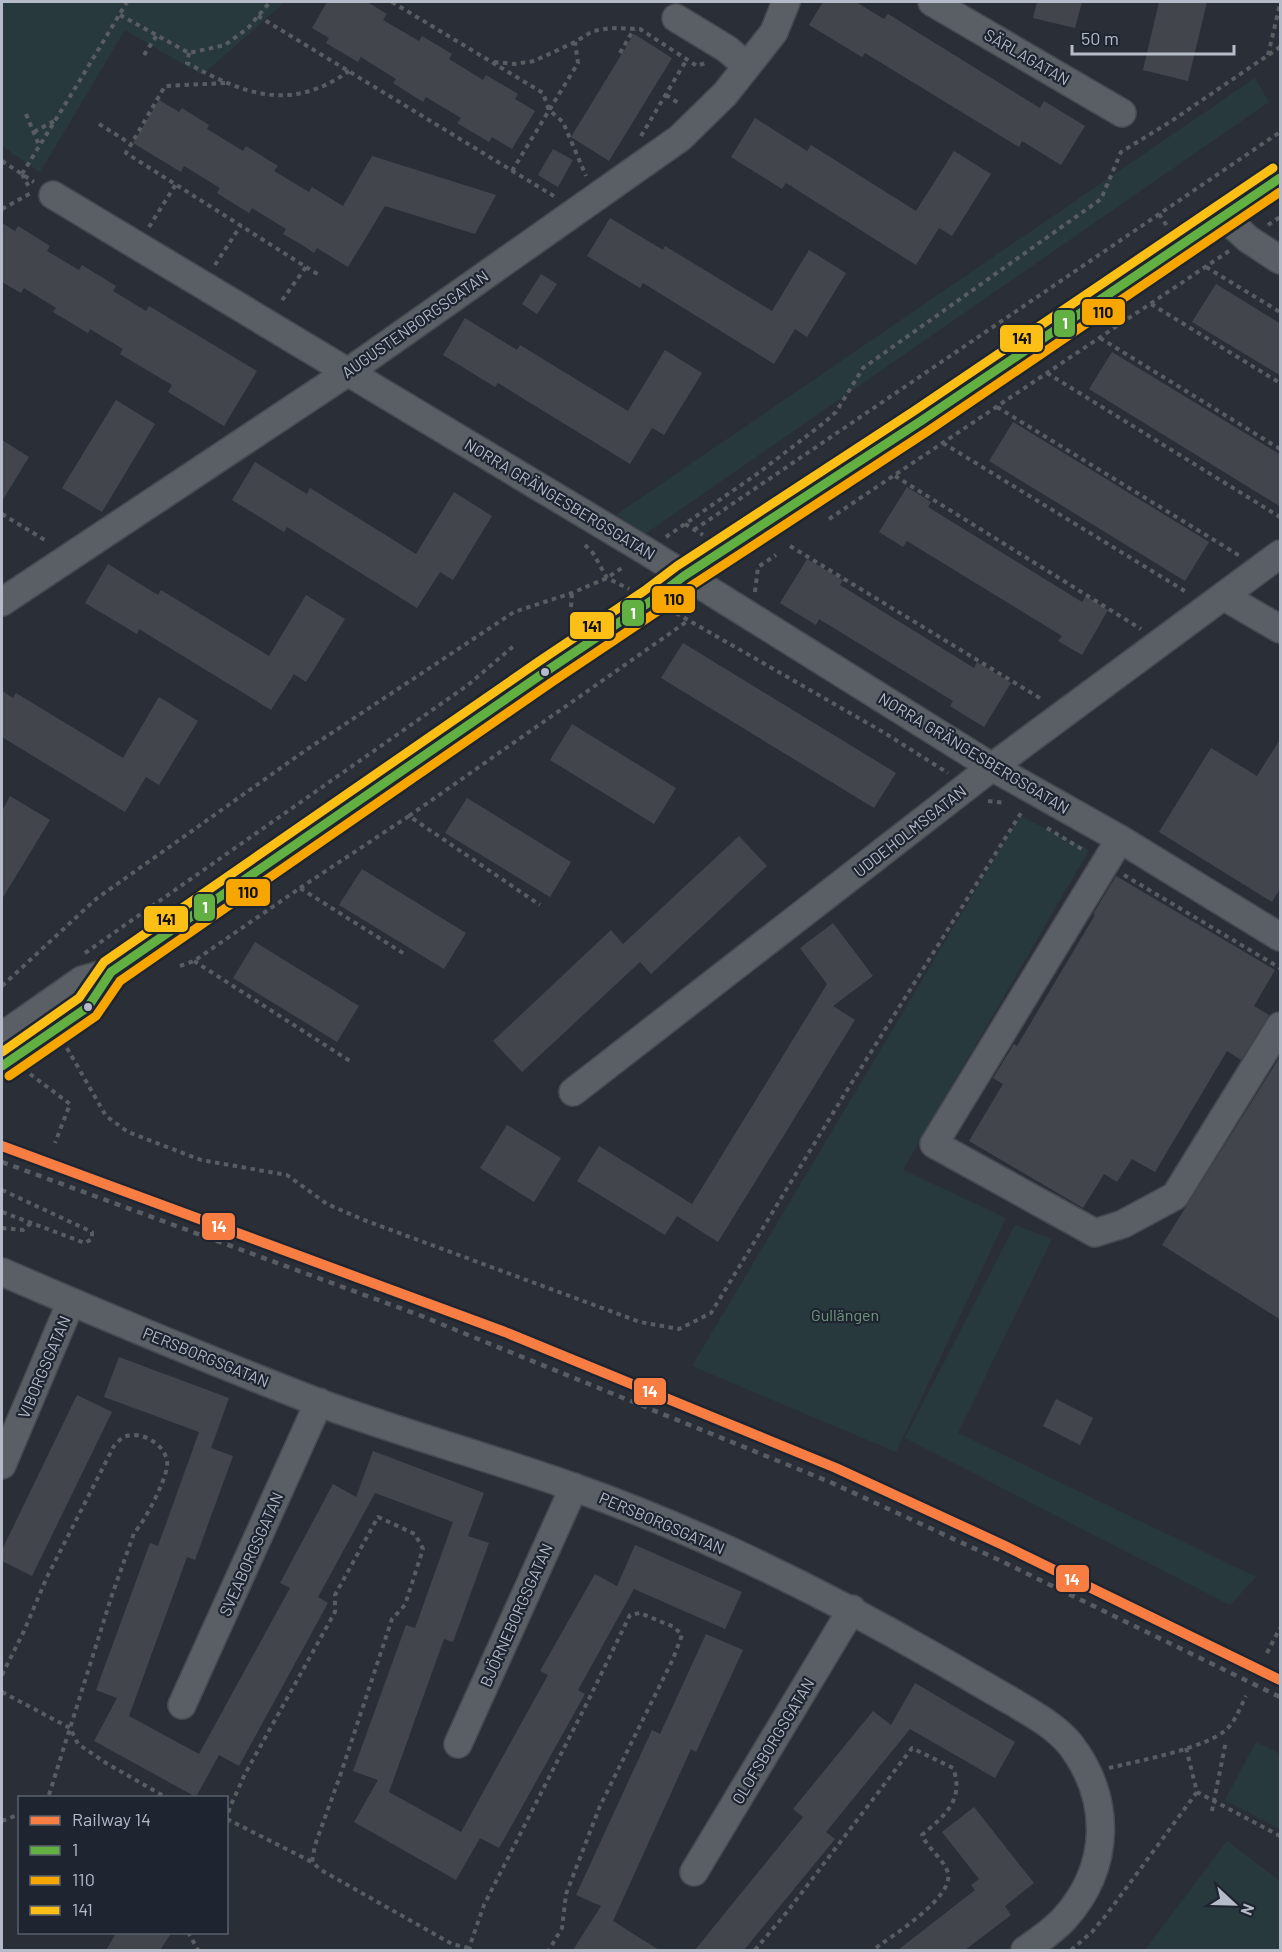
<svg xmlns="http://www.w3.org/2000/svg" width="1282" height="1952" viewBox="0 0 1282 1952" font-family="Barlow,sans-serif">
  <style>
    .green { fill: #28393d }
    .building { fill: #42464c }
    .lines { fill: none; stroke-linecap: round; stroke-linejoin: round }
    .minor-casing { stroke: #464a50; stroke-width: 30 }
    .path { stroke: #585d62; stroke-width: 4; stroke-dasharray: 4.5 4.5; stroke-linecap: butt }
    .minor { stroke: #5a5e65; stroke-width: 27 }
    .rail { stroke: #595c62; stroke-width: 4.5; stroke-dasharray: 6 6; stroke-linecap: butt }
    .bus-1-casing { stroke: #1e2531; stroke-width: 14 }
    .bus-2-casing { stroke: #1e2531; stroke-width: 14 }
    .bus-3-casing { stroke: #1e2531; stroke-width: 14 }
    .bus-1 { stroke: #62b041; stroke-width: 9 }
    .bus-2 { stroke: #f7a600; stroke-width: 9 }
    .bus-3 { stroke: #fbbf15; stroke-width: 9 }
    .rail-1-casing { stroke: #1e2531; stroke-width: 15 }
    .rail-1 { stroke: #f77d43; stroke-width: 10 }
    .bus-dot { fill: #b5bbc8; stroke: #1e2531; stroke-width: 2 }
    .labels { text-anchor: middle; stroke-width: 4.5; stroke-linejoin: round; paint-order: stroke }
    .street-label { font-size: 16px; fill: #b5bbc8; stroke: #1e2531 }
    .park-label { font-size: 16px; fill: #6e977a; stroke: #1e2531 }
    .line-badge { stroke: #1e2531; stroke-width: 2 }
    .badge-label { font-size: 16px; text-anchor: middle; font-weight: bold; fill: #fff }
    .pale-badge-label { font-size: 16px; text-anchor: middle; font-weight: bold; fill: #111 }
  </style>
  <rect width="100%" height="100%" fill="#2a2f37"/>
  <!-- green -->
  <path class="green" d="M2 2H285L202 75 125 30 40 172 2 146Z
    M1255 78 1269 102 645 534 616 515Z
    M1020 816 1089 850 903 1170 1006 1218 896 1452 692 1366Z
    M1015 1225 1052 1239 958 1433 1256 1577 1230 1605 905 1438Z
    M1256 1742 1280 1754V1829L1225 1800Z
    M1227 1841 1280 1881V1950H1145Z"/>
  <!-- building -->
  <path class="building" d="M327 2H367L387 14 383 20 419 41 422 36 452 54 449 59 483 80 486 75 518 94 515 99 535 111 512 149 492 137 489 142 457 123 461 118 426 97 423 102 393 83 396 79 361 57 358 62 326 43 329 38 312 28Z
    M823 2H856L884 19 888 14 1040 108 1044 101 1085 126 1061 165 1022 141 1019 147 865 53 862 57 809 25Z
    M1037 2H1082L1075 28 1033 18Z
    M1159 2H1207L1188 81 1143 70Z
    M634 34 672 58 609 161 571 137Z
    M159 100 179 112 182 108 209 125 207 129 243 151 246 146 278 166 274 171 309 192 312 187 343 206 372 156 496 195 475 234 385 206 348 267 317 248 314 253 299 243 283 234 286 229 252 208 249 213 217 193 220 188 184 166 181 172 133 143Z
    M755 118 807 151 811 145 916 211 954 151 991 174 952 236 939 228 916 265 786 183 782 189 731 157Z
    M553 149 573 160 558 187 538 175Z
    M610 218 663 250 665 246 772 311 809 250 846 273 807 337 795 329 774 364 643 283 640 288 587 256Z
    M2 223 15 231 18 226 50 246 47 251 79 270 82 265 116 286 113 291 146 311 149 306 257 371 224 426 168 392 172 385 120 354 123 349 90 329 88 333 53 312 56 308 24 288 21 293 2 282Z
    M541 274 557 284 537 314 522 304Z
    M1216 284 1281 324V376L1192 322Z
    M465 318 517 350 520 345 628 411 665 350 702 373 664 435 652 428 630 464 498 383 495 387 443 355Z
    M1112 352 1281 455V507L1089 389Z
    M116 400 155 424 102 512 62 488Z
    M1013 422 1209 542 1185 581 989 461Z
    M2 440 29 457 2 501Z
    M255 462 307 494 310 488 416 554 454 492 492 516 453 580 440 572 417 608 287 527 284 532 232 500Z
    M907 487 931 502 928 507 1082 602 1086 596 1108 610 1082 655 1058 641 1062 636 907 541 903 547 879 532Z
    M807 559 843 580 840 585 974 668 977 662 1011 683 984 727 950 706 953 701 819 619 816 625 780 603Z
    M108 564 158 595 161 590 269 656 306 595 345 619 306 682 294 674 271 710 139 629 137 634 85 603Z
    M683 643 896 773 874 808 661 678Z
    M2 691 13 698 16 693 123 758 159 697 198 721 159 785 146 777 125 812 2 737Z
    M572 724 676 788 654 824 550 760Z
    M1281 738V887L1272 902 1159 832 1211 748 1257 776Z
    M10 796 50 820 2 899V811Z
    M467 798 571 862 550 897 445 833Z
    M739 836 767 866 651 974 640 962 522 1072 493 1041 611 930 623 944Z
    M362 869 466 933 444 969 339 905Z
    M1116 876 1275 970 1254 1006 1269 1015 1241 1060 1227 1051 1155 1172 1132 1159 1117 1182 1104 1174 1083 1208 969 1141 1003 1084 993 1078 1014 1044 1017 1046 1095 915 1093 914Z
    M833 923 873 976 833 1006 855 1020 718 1242 677 1216 665 1235 577 1181 599 1146 692 1204 827 984 800 948Z
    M255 942 359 1006 337 1042 233 978Z
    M1281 1055V1320L1162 1245Z
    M507 1125 561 1158 534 1202 480 1168Z
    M119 1357 229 1398 211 1448 233 1456 195 1560 187 1557 129 1716 199 1754 290 1588 280 1583 333 1484 356 1497 373 1451 484 1493 468 1536 489 1543 453 1642 444 1639 389 1792 461 1832 548 1675 540 1671 595 1574 617 1586 635 1545 742 1592 725 1629 634 1589 578 1690 585 1694 499 1848 480 1838 456 1880 354 1822 378 1780 353 1771 406 1625 415 1628 453 1522 375 1493 318 1597 328 1603 239 1766 219 1755 196 1797 94 1741 117 1698 96 1690 150 1543 158 1546 199 1432 104 1397Z
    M77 1395 112 1412 32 1576 2 1561V1550Z
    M1056 1399 1093 1418 1080 1445 1043 1426Z
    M706 1634 743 1650 696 1752 691 1749 613 1921 659 1950H573L601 1906 576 1895 652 1730 660 1734Z
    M915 1683 1015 1742 995 1778 910 1729 826 1832 835 1839 744 1950H695L803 1817 793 1809 873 1711 891 1725Z
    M974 1807 1034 1883 1005 1906 1011 1915 965 1950H898L975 1890 971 1885 979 1879 942 1832Z
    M117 1932H172L160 1950H106Z"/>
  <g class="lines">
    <!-- minor casing -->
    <g class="minor-casing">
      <path id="minor" d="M932 2 1122 113
        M676 18 727 49 747 66
        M53 195 646 551 992 767 1120 839 1280 937
        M1224 217 1248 239 1280 260
        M1225 597 1280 629
        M2 602 348 372 680 138 725 94 774 32 786 2
        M1120 839 934 1144 1095 1233 1123 1224 1175 1196 1280 1026
        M2 1036 82 980 111 972 545 672 651 601 684 576 921 421 1280 178
        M2 1066 88 1007 111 972
        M573 1092 992 767 1280 554
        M2 1272C106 1317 211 1361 317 1402 401 1433 489 1457 573 1487 698 1531 818 1590 933 1656 960 1671 986 1687 1013 1702 1033 1714 1055 1726 1070 1744 1112 1799 1111 1867 1064 1919 1053 1931 1038 1941 1025 1950
        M2 1465 71 1302
        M182 1705 319 1402
        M458 1744 574 1487
        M694 1872 852 1609"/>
    </g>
    <!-- path -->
    <path class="path" d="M392 2 543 93 549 110 563 122 586 176
      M120 15 189 53 225 45 248 28 270 2
      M258 16 557 198
      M189 53 187 63C244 94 290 113 349 71
      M620 53 634 29
      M144 55 157 35
      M1268 55 1280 4
      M494 62 515 64 534 61 575 42 593 31 610 28 640 29 697 66 705 63
      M225 83 165 86 126 153 306 267 280 303
      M666 95 680 104
      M26 114 39 145
      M99 124 131 144
      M34 132 54 121
      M641 136 687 59
      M2 161 34 182
      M512 171 578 63 575 42
      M22 174 30 189
      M22 174 74 90 127 2
      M2 209 31 193
      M1159 214 1167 226
      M1268 225 1280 217
      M149 227 176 184
      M215 265 241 225
      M306 267 319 275
      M1206 267 1280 312
      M1151 304 1280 383
      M1100 338 1280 449
      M1047 373 1280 517
      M997 407 1240 556
      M943 443 1188 593
      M895 476 1141 629
      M2 514 48 542
      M829 519 1229 251
      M685 524 703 535
      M694 530 1280 132
      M666 537 757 474 825 422 836 412 863 368 1101 199 1121 152 1170 122 1280 47
      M585 545 593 553 607 578 629 589
      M790 546 1043 700
      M755 592 758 567 776 555
      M571 607 572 593
      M676 613 883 732 948 773
      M988 801 1005 803
      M409 816 689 620
      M1047 828 1085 851
      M1124 875 1280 968
      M300 888 409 816 540 905
      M85 953 468 685 516 644
      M194 961 353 1063
      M180 966 194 961 300 888 406 955
      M2 986 96 899 306 750 514 612 572 593 607 578 625 566
      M67 1048 106 1116 128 1132 201 1160 287 1175 327 1204 364 1220 640 1322 679 1329 711 1313 844 1095 1021 813
      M30 1074 70 1104 55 1143
      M2 1190 92 1232V1239L85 1243 2 1212
      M2 1228 23 1230 31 1223
      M1267 1653 1280 1628
      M2 1675 24 1631 47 1577 114 1446C117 1443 121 1438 124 1437 142 1429 170 1447 167 1467 164 1484 145 1521 134 1533L111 1598 48 1798
      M2 1692 70 1728 78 1744 106 1763 167 1798
      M1186 1748 1197 1792 1280 1836
      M1109 1768C1137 1761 1209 1748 1228 1728 1236 1719 1241 1706 1246 1696
      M1212 1811 1226 1741
      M227 1819 312 1862
      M2 1821 20 1814
      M226 1821 230 1807 245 1774 335 1612V1595L378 1517 415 1534 423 1549 405 1605 392 1619 340 1776 315 1845 312 1862 321 1870 452 1944 469 1948
      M188 1932 198 1950
      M471 1950 469 1948 484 1905 589 1699 630 1615 640 1613 674 1627 682 1635 673 1659 600 1806 566 1894 562 1928 549 1950
      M755 1950 787 1912 912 1748 953 1768C965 1800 944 1816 922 1835 928 1849 944 1859 948 1873 954 1898 890 1937 873 1950
      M1071 1950 1092 1932 1107 1914 1197 1792"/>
    <!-- minor -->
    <use href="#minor" class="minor"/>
    <!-- rail -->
    <path class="rail" d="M2 1162 419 1315 830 1482 997 1559 1280 1697"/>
    <!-- bus-1 casing -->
    <g class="bus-1-casing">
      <path id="bus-1" d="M2 1066 88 1007 111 972 545 672 651 601 684 576 921 421 1280 178"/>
    </g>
    <!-- bus-2 casing -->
    <g class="bus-2-casing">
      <path id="bus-2" d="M9 1076 96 1016 120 981 552 682 658 611 691 586 928 431 1280 192"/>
    </g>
    <!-- bus-3 casing -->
    <g class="bus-3-casing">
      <path id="bus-3" d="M2 1052 79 998 104 962 538 662 644 591 677 566 914 411 1273 168"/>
    </g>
    <!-- bus-1 -->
    <use href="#bus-1" class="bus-1"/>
    <!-- bus-2 -->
    <use href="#bus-2" class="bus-2"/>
    <!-- bus-3 -->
    <use href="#bus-3" class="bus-3"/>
    <!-- rail-1 casing -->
    <g class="rail-1-casing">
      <path id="rail-1" d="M2 1146 505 1332 836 1468 1003 1545 1280 1680"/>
    </g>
    <!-- rail-1 -->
    <use href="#rail-1" class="rail-1"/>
  </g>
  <!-- markers -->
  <g class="bus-dot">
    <circle cx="545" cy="672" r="5"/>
    <circle cx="88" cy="1007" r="5"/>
  </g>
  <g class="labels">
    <!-- street labels -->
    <g class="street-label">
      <text transform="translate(1027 57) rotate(30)" y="6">SÄRLAGATAN</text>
      <text transform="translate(415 324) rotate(-35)" y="6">AUGUSTENBORGSGATAN</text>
      <text transform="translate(560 499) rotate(31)" y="6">NORRA GRÄNGESBERGSGATAN</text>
      <text transform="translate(974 753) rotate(31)" y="6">NORRA GRÄNGESBERGSGATAN</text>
      <text transform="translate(910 831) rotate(-38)" y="6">UDDEHOLMSGATAN</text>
      <text transform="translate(206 1357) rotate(22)" y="6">PERSBORGSGATAN</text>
      <text transform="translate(44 1367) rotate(-67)" y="6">VIBORGSGATAN</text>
      <text transform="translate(662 1523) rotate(23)" y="6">PERSBORGSGATAN</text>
      <text transform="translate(251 1554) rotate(-66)" y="6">SVEABORGSGATAN</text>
      <text transform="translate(516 1615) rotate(-66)" y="6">BJÖRNEBORGSGATAN</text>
      <text transform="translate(773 1741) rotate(-59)" y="6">OLOFSBORGSGATAN</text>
    </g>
    <!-- park labels -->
    <g class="park-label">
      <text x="845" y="1321">Gullängen</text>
    </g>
  </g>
  <g class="line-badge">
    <rect x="1081" y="298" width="45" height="28" rx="6" fill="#f7a600"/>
    <rect x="1053" y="309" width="23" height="29" rx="6" fill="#62b041"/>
    <rect x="999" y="324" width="45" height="29" rx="6" fill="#fbbf15"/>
    <rect x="651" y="585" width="45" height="29" rx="6" fill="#f7a600"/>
    <rect x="621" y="599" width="24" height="28" rx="6" fill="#62b041"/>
    <rect x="569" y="611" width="46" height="29" rx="6" fill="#fbbf15"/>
    <rect x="225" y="878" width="46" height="29" rx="6" fill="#f7a600"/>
    <rect x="193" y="893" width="23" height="29" rx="6" fill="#62b041"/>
    <rect x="143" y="905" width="46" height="28" rx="6" fill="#fbbf15"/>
    <rect x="201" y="1212" width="35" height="29" rx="6" fill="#f77d43"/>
    <rect x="633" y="1377" width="34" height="29" rx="6" fill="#f77d43"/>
    <rect x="1055" y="1564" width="35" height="29" rx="6" fill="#f77d43"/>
  </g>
  <g class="badge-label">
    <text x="1065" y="329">1</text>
    <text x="633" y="619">1</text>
    <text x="205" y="913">1</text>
    <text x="219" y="1232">14</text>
    <text x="650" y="1397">14</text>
    <text x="1072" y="1585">14</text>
  </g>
  <g class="pale-badge-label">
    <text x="1103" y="318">110</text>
    <text x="1022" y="344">141</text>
    <text x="674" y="605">110</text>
    <text x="592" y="632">141</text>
    <text x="248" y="898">110</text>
    <text x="166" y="925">141</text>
  </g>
  <!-- border -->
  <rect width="1282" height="1952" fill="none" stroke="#b5bbc8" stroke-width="6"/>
  <!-- legend -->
  <rect x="18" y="1796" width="210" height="138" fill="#1e2531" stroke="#5a616d" stroke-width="1.5"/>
  <rect x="30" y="1816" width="30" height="9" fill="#f77d43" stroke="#5a616d" stroke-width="1.5"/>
  <text x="72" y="1826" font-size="18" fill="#b5bbc8">Railway 14</text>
  <rect x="30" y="1846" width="30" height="9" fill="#62b041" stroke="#5a616d" stroke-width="1.5"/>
  <text x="72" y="1856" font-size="18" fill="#b5bbc8">1</text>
  <rect x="30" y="1876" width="30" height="9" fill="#f7a600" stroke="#5a616d" stroke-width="1.5"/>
  <text x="72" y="1886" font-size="18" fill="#b5bbc8">110</text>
  <rect x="30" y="1906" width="30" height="9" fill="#fbbf15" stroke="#5a616d" stroke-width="1.5"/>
  <text x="72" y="1916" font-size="18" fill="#b5bbc8">141</text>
  <!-- north arrow -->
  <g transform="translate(1234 1904) rotate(112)" stroke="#1e2531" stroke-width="4.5" paint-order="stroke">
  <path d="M0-4.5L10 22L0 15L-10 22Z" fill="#b5bbc8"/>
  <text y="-9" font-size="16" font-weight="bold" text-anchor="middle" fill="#b5bbc8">N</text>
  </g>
  <!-- scale -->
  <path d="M1072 45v9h162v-9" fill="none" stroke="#b5bbc8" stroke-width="3"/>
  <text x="1081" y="45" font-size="18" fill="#b5bbc8" stroke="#1e2531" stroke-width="4.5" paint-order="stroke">50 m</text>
</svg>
